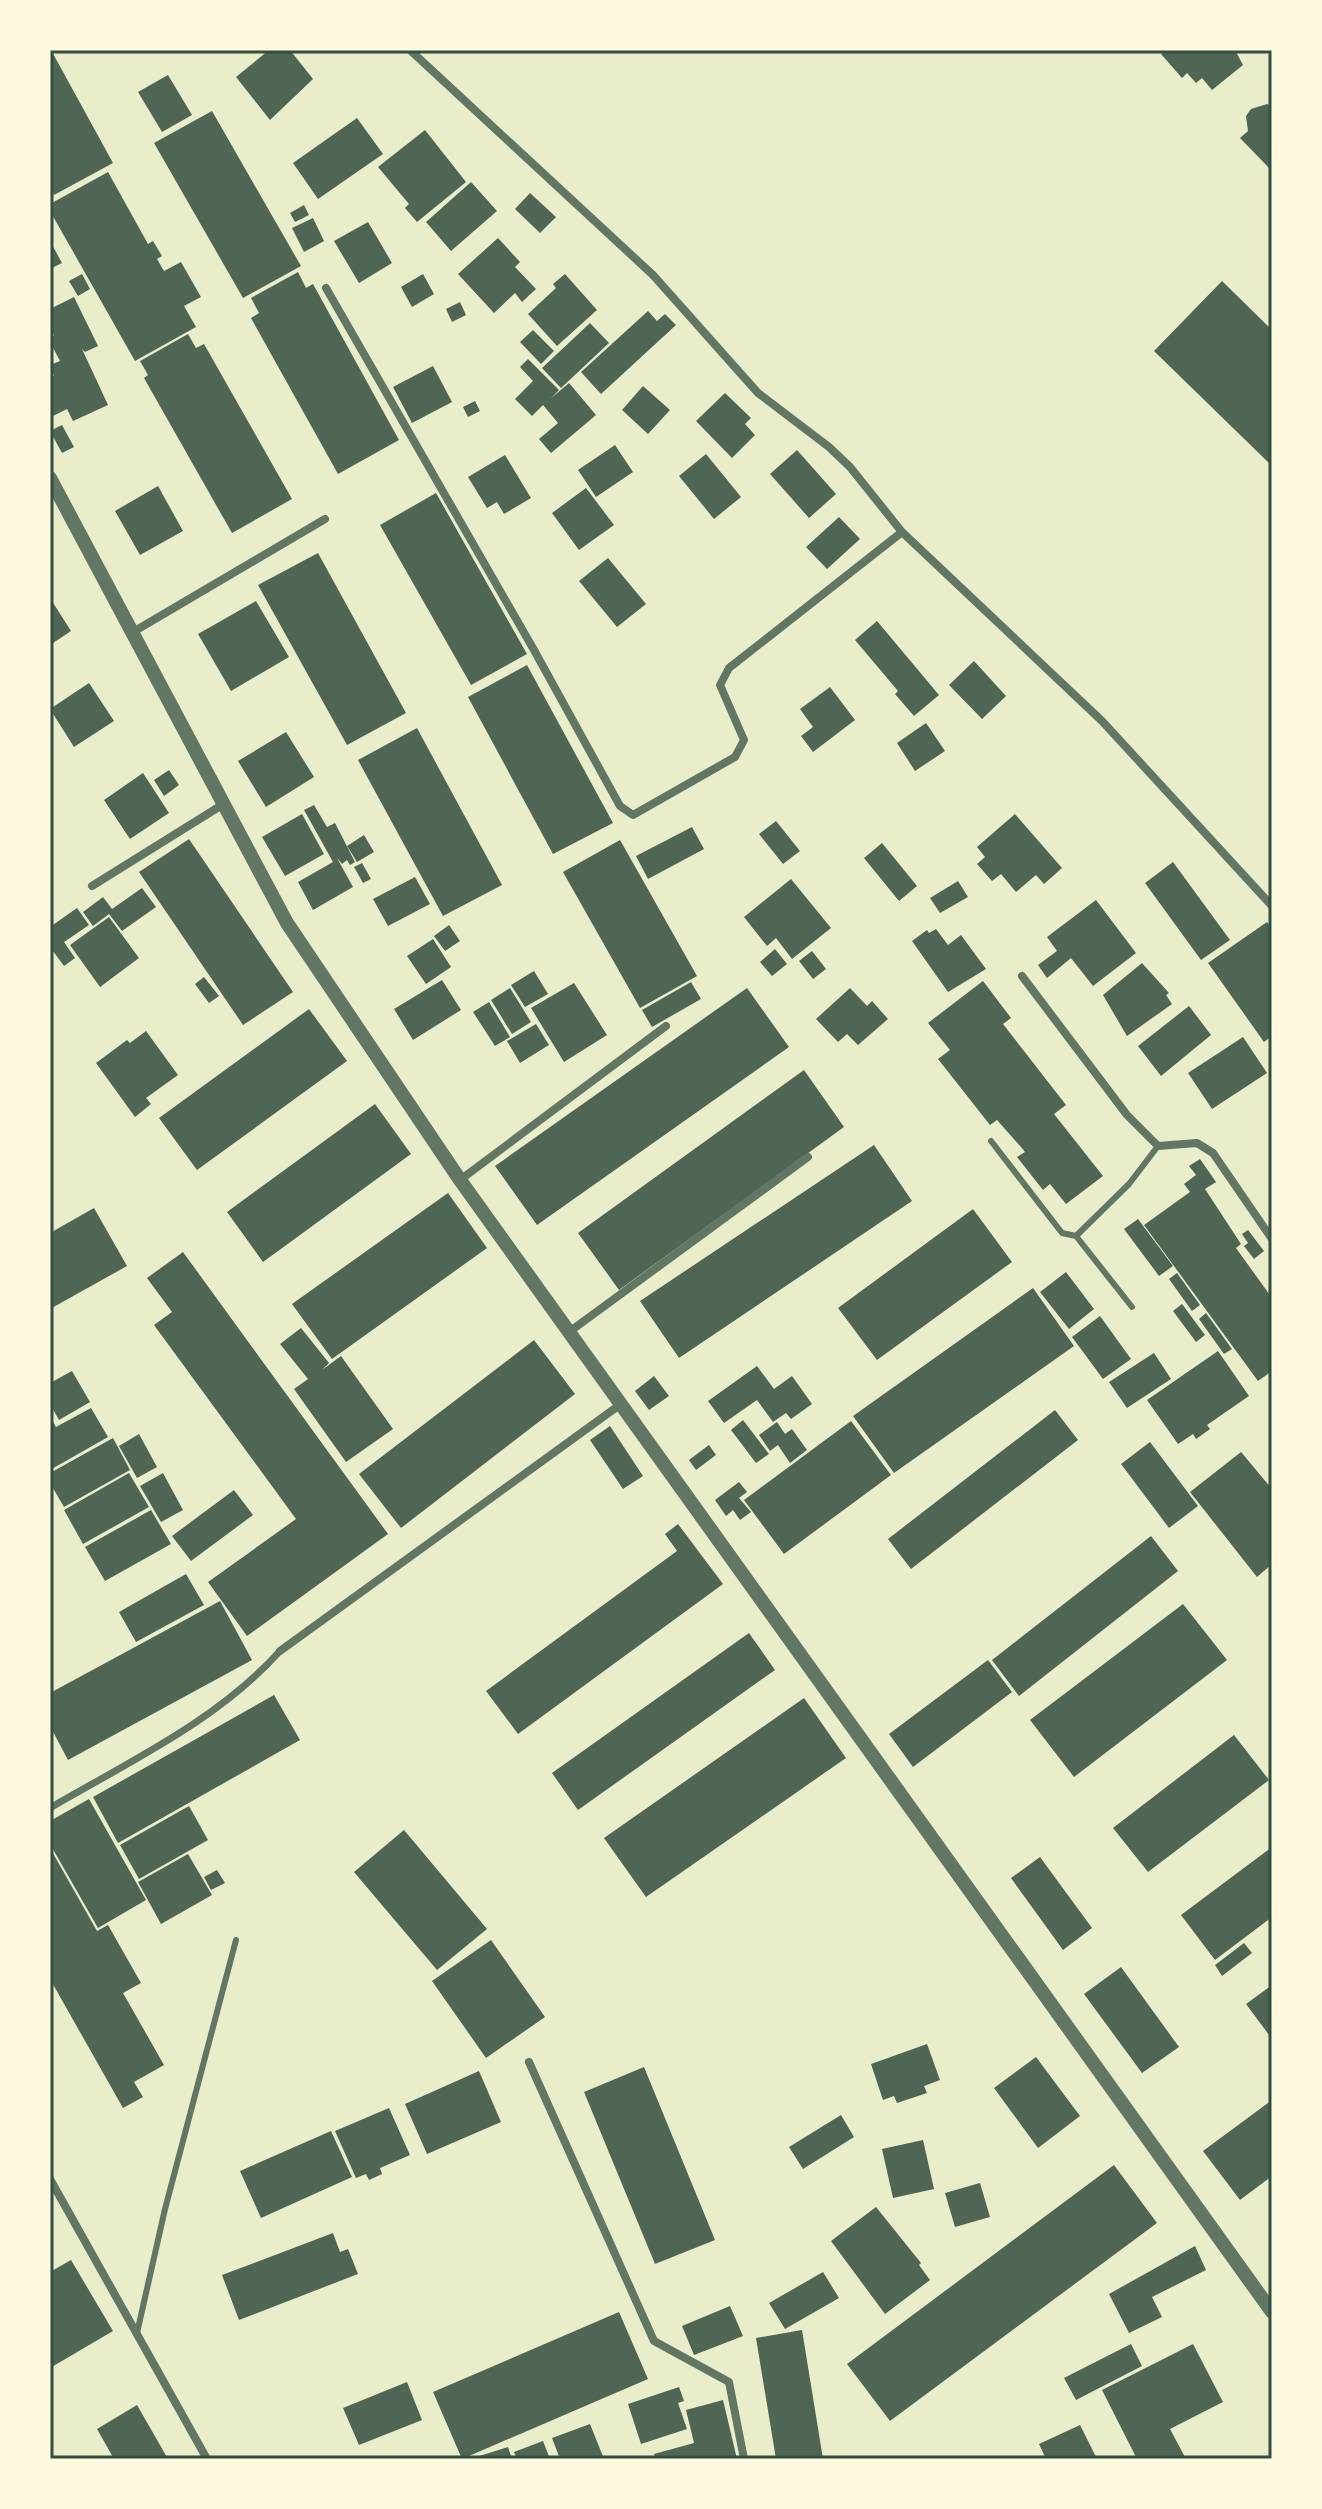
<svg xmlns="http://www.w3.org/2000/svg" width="1322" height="2509" viewBox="0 0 1322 2509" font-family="Mulish,sans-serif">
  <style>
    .building { fill: #4f6655 }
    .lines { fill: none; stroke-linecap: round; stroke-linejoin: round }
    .service { stroke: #617663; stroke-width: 6 }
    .pedestrian { stroke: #617663; stroke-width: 7 }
    .minor { stroke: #617663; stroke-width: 8 }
    .tertiary { stroke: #617663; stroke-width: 14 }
    .neatline { fill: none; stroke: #344e41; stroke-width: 3 }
  </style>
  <rect width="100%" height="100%" fill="#e9edc9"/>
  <!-- building -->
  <path class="building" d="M51 50 113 163 54 195 50 187Z
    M269 50H290L313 79 270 120 236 77Z
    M1165 50H1235L1243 65 1212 90 1202 78 1196 83 1187 73 1182 78 1161 54Z
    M168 75 192 115 162 132 138 92Z
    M1267 104 1272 106V171L1240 138 1248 131 1246 116 1251 109Z
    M212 111 301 266 243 298 154 143Z
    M357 118 383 154 318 199 293 163Z
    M425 130 466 182 417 222 405 208 409 204 378 167Z
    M108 172 148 244 153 241 162 256 157 259 164 271 181 262 201 297 184 306 196 327 135 361 50 211V204Z
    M471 182 497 211 451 251 426 222Z
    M530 193 556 217 540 233 515 209Z
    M304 205 309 215 295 222 290 213Z
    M313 218 324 241 304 252 292 228Z
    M368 222 392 263 359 283 334 241Z
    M498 238 520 262 515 267 536 289 522 302 515 293 494 313 458 274Z
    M50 241 62 263 50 269Z
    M298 272 306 288 313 284 399 440 338 474 251 318 259 313 251 298Z
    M82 274 90 289 78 296 69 281Z
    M423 274 434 294 412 307 401 287Z
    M565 274 597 310 557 346 528 314 556 288 553 284Z
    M1222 281 1272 330V466L1154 351Z
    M74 297 98 346 85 352 82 349 108 405 73 421 67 409 51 417 50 414V378L54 376 50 365 60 361 50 342 54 335 50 327V309Z
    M460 302 466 315 452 322 446 309Z
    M648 311 657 321 665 314 676 325 601 394 581 372Z
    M590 323 609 343 561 388 542 368Z
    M533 330 554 351 541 364 520 342Z
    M188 334 196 348 204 344 292 499 232 533 144 378 148 375 140 361Z
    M528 359 559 390 550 399 569 383 596 415 551 453 539 439 558 423 543 405 532 416 515 399 533 381 520 367Z
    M433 366 452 402 412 423 393 387Z
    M643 386 670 410 648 434 622 410Z
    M725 393 751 418 745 424 755 435 732 458 696 421Z
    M475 401 480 411 468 417 463 407Z
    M62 425 74 447 62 453 50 431Z
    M615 445 633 472 596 497 578 470Z
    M797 450 836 494 809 518 770 474Z
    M706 454 741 497 714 519 679 476Z
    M505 455 531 498 504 514 497 502 487 508 468 477Z
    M158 486 183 531 140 555 115 511Z
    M586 488 614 525 579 550 552 513Z
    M436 493 527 654 471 685 380 525Z
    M839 517 860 539 827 569 806 547Z
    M318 553 406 713 347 745 258 585Z
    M608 558 646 604 617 627 579 581Z
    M50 598 71 631 50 645Z
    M256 601 289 657 231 691 198 634Z
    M877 621 939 695 914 716 895 694 898 691 855 640Z
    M974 661 1006 696 982 719 949 685Z
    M527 665 613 823 553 854 468 697Z
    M89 683 114 721 74 747 50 709Z
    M830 687 855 720 813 752 801 736 813 727 800 709Z
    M926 723 945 751 915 771 897 743Z
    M417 728 502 885 443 916 358 760Z
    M286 732 314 777 266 807 238 761Z
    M169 770 179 785 164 796 154 780Z
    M143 773 169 813 130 839 104 800Z
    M314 805 327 827 335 823 355 862 350 865 347 860 342 864 337 858 353 887 313 910 298 882 333 862 304 810Z
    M302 814 324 854 285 876 262 837Z
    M1015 814 1062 868 1044 884 1036 875 1016 892 1001 874 992 881 977 864 985 857 977 847Z
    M776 821 800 851 783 864 759 834Z
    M692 827 704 849 648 879 636 856Z
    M364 835 374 852 357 862 347 846Z
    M189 839 293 992 243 1025 139 872Z
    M620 840 697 976 640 1008 563 872Z
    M882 843 917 886 899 901 864 858Z
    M1173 862 1230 940 1201 960 1145 883Z
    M362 863 371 879 363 883 354 867Z
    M415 877 430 904 388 926 373 899Z
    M791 879 831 928 792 959 776 938 767 946 744 917Z
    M958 881 968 897 940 913 930 898Z
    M142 888 156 907 122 931 109 914 93 926 83 912 103 897 112 909Z
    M1096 900 1136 953 1093 986 1071 958 1047 978 1038 965 1057 951 1047 937Z
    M77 908 89 925 64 942 75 958 64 966 50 947V927Z
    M109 917 139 958 100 987 70 945Z
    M1267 922 1272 929V1036L1264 1042 1208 963Z
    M449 925 460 941 445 951 434 936Z
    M936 929 948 945 961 935 986 969 948 992 912 941 927 930 929 933Z
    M433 939 451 967 426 984 407 956Z
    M775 949 787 964 772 976 760 962Z
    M812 951 826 969 813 979 799 961Z
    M1142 963 1169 993 1166 995 1172 1004 1127 1036 1103 995Z
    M534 971 548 994 525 1007 511 985Z
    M204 977 219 996 209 1003 195 984Z
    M442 980 461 1010 413 1040 394 1009Z
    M983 981 1011 1018 1003 1024 1066 1105 1054 1114 1103 1176 1066 1204 1050 1184 1043 1190 1017 1157 1025 1152 1021 1147 997 1120 990 1125 938 1059 950 1050 928 1023Z
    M691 982 701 999 652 1027 642 1010Z
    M574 983 607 1035 564 1062 531 1008Z
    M510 988 531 1022 512 1034 491 1000Z
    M747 988 789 1047 537 1225 495 1166Z
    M850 988 867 1006 872 1001 888 1019 858 1045 847 1034 838 1042 816 1019Z
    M489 1002 510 1037 495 1046 473 1012Z
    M1189 1006 1211 1035 1161 1076 1138 1046Z
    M309 1009 347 1061 197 1170 159 1118Z
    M536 1024 549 1045 520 1063 507 1041Z
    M146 1031 178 1075 146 1098 151 1104 135 1117 96 1063 127 1040 130 1043Z
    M1243 1037 1267 1073 1212 1109 1188 1073Z
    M804 1070 844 1127 619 1290 578 1233Z
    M375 1104 411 1154 263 1262 227 1212Z
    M874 1145 912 1201 679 1358 640 1301Z
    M1200 1159 1216 1182 1205 1189 1241 1244 1236 1248 1272 1298V1371L1258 1381 1144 1225 1190 1192 1184 1184 1196 1175 1189 1166Z
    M448 1193 487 1248 332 1359 292 1304Z
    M94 1208 127 1266 50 1309V1233Z
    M973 1209 1012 1262 877 1360 838 1308Z
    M1138 1219 1173 1266 1159 1276 1124 1229Z
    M1248 1230 1264 1251 1254 1259 1244 1246 1248 1243 1242 1234Z
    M183 1252 388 1534 247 1636 208 1582 296 1519 154 1325 172 1312 147 1278Z
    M1066 1272 1094 1309 1069 1329 1040 1292Z
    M1177 1273 1200 1305 1192 1311 1169 1279Z
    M1033 1288 1074 1346 894 1473 853 1416Z
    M1182 1304 1205 1335 1196 1342 1173 1311Z
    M1206 1313 1232 1349 1224 1354 1199 1319Z
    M1100 1316 1131 1359 1103 1379 1072 1337Z
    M301 1328 329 1363 322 1370 341 1356 393 1429 346 1462 294 1389 308 1379 280 1344Z
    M534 1340 575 1394 401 1528 359 1474Z
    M1218 1351 1249 1396 1207 1425 1210 1429 1196 1439 1193 1434 1178 1444 1147 1400Z
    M1154 1353 1171 1379 1127 1408 1109 1382Z
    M757 1366 774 1389 792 1376 812 1404 791 1419 786 1413 773 1422 757 1400 724 1423 708 1401Z
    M72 1371 90 1402 59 1420 50 1404V1383Z
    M654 1376 669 1396 649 1410 635 1391Z
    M91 1408 108 1437 50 1470V1416L56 1427Z
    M1055 1410 1078 1440 911 1569 888 1539Z
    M743 1420 769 1454 756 1463 731 1430Z
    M851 1421 891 1475 784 1554 744 1500Z
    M777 1422 785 1434 792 1429 807 1450 790 1463 778 1445 770 1451 759 1435Z
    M610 1426 643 1476 623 1489 590 1440Z
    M139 1434 157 1467 137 1478 119 1446Z
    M113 1438 130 1470 64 1507 50 1483V1473Z
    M1150 1442 1198 1506 1169 1528 1121 1464Z
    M709 1445 716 1455 696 1470 689 1460Z
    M1241 1452 1272 1489V1564L1257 1577 1190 1492Z
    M129 1473 149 1507 83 1544 64 1510Z
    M163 1473 183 1510 161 1522 140 1486Z
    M739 1482 747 1492 739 1498 751 1512 740 1520 733 1510 726 1516 715 1500Z
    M234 1490 253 1515 191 1561 172 1536Z
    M151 1510 171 1544 105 1581 85 1547Z
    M678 1524 723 1584 518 1734 486 1691 677 1551 665 1534Z
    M1151 1536 1178 1571 1019 1696 992 1660Z
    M186 1574 204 1605 136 1642 119 1612Z
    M220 1601 252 1660 68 1760 50 1726V1693Z
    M1183 1604 1227 1660 1074 1777 1030 1720Z
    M749 1633 775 1670 578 1810 552 1773Z
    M988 1660 1012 1692 913 1767 889 1734Z
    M274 1695 300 1740 118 1843 93 1797Z
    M804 1698 846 1758 646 1897 604 1838Z
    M1234 1735 1269 1780 1148 1872 1113 1828Z
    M89 1799 146 1900 98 1928 50 1844V1821Z
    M189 1806 208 1840 139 1879 120 1845Z
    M404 1830 487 1929 437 1970 354 1872Z
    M1272 1847V1917L1215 1960 1181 1915Z
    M50 1848 97 1931 108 1925 141 1983 123 1993 164 2065 134 2082 143 2097 123 2108 50 1979Z
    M188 1854 212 1895 161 1924 138 1882Z
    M1040 1857 1092 1928 1063 1950 1011 1878Z
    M217 1870 225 1883 211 1890 204 1877Z
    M491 1940 545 2017 486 2058 432 1981Z
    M1244 1943 1252 1953 1222 1976 1215 1965Z
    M1121 1967 1179 2047 1142 2073 1084 1994Z
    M1272 1985V2039L1246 2004Z
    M927 2044 940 2080 924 2086 927 2093 897 2103 894 2096 883 2100 871 2064Z
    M1036 2057 1080 2116 1038 2148 994 2088Z
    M644 2067 715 2240 655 2264 584 2092Z
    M479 2071 501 2122 427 2154 405 2104Z
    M1272 2100V2176L1240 2200 1203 2151Z
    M389 2108 410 2155 380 2168 382 2174 369 2180 366 2174 356 2178 335 2131Z
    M841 2115 854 2137 803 2169 789 2147Z
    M331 2131 352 2177 261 2218 240 2171Z
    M923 2140 934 2189 893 2198 882 2149Z
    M1114 2165 1157 2223 890 2421 847 2364Z
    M980 2183 990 2217 955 2227 945 2193Z
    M876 2207 921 2263 919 2265 930 2280 885 2314 831 2241Z
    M333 2233 340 2252 348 2249 358 2274 239 2320 222 2275Z
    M1195 2246 1206 2270 1152 2297 1162 2317 1129 2333 1109 2294Z
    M71 2260 113 2331 50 2368V2272Z
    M823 2272 839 2298 785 2329 769 2303Z
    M730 2306 743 2336 694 2355 682 2326Z
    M619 2312 648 2379 462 2459 433 2392Z
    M802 2330 823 2459H776L756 2338Z
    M1131 2344 1142 2366 1076 2400 1064 2378Z
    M1193 2344 1223 2402 1170 2429 1186 2459H1137L1102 2390Z
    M407 2382 422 2420 359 2445 343 2408Z
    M679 2387 684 2401 678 2403 687 2429 641 2444 628 2404Z
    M723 2400 737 2459H655L654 2454 694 2443 686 2410Z
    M137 2405 168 2459H114L97 2429Z
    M590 2424 604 2459H560L552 2438Z
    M1080 2425 1097 2459H1046L1039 2444Z
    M543 2441 550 2459H517L514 2452Z
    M508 2447 512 2459H473V2458Z"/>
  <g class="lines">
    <!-- service -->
    <path class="service" d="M991 1141 1062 1233 1076 1236 1129 1184 1158 1146
      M1076 1236 1132 1307
      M137 2333 165 2209 236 1940"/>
    <!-- pedestrian -->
    <path class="pedestrian" d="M50 1808C130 1761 217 1721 280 1651"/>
    <!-- minor -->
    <path class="minor" d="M410 50 653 275 758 393 829 447 850 467 902 532 1102 721 1272 906
      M326 288 534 650 620 806 633 815 735 757 744 740 720 685 729 668 902 532
      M133 632 325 519
      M92 886 222 805
      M1022 976 1127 1115 1158 1146 1197 1143 1213 1153 1272 1239
      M460 1180 666 1026
      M569 1332 808 1157
      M280 1651 621 1404
      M529 2062 654 2341 729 2382 744 2459
      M50 2179 207 2459"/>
    <!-- tertiary -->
    <path class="tertiary" d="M50 478 287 923 460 1180 1272 2312"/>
  </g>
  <!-- border -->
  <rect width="1322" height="2509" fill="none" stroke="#fefae0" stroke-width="104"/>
  <rect x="52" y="52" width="1218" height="2405" class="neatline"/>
</svg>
